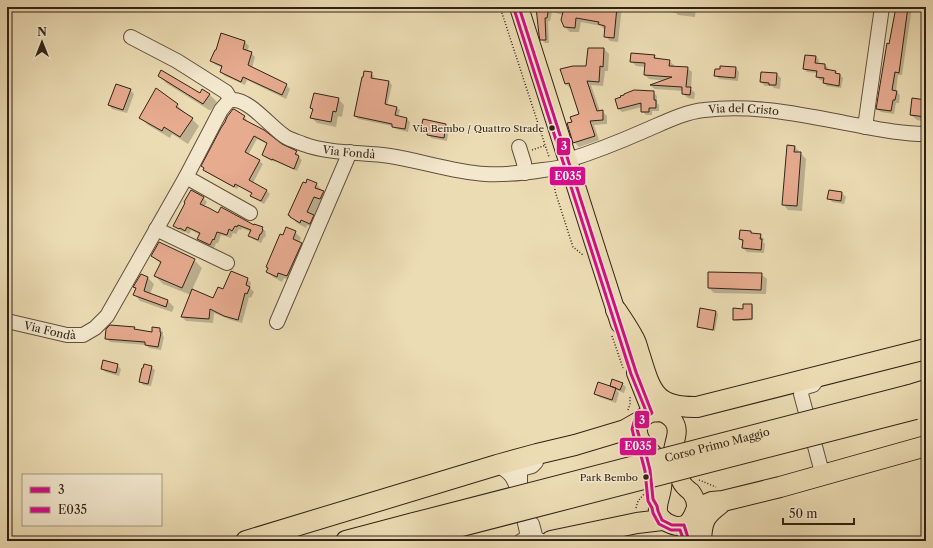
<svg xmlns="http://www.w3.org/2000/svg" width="933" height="548" viewBox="0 0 933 548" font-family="'Libre Caslon Text',serif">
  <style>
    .shadow { fill: #0003 }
    .building { fill: #e7ab90; stroke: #312215 }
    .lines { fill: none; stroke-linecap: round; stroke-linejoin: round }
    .minor-casing { stroke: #60503d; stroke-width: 16 }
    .major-casing { stroke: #312215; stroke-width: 20 }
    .highway-casing { stroke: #312215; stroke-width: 22 }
    .path { stroke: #312215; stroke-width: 1.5; stroke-dasharray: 1 2; stroke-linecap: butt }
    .minor { stroke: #f3e8ce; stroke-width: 14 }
    .major { stroke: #ecdcb4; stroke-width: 18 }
    .highway { stroke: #ecdcb4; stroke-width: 20 }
    .highway-bridge-casing { stroke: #312215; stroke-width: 22; stroke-linecap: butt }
    .highway-bridge { stroke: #ecdcb4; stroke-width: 20 }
    .bus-1-casing { stroke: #f3e8ce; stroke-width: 6 }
    .bus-2-casing { stroke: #f3e8ce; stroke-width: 6 }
    .bus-1 { stroke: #d30d84; stroke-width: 3 }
    .bus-2 { stroke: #d80c8c; stroke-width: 3 }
    .bus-dot { fill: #312215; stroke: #f3e8ce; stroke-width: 1.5 }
    .labels { text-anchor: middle; stroke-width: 3; stroke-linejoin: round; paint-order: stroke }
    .bus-label { font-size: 10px; fill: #312215; stroke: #f3e8ce; text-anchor: end }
    .street-label { font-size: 11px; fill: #312215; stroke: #f3e8ce }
    .line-badge { stroke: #f3e8ce; stroke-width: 1.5 }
    .badge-label { font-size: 11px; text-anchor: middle; font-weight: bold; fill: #fff }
  </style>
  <rect width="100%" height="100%" fill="#ecdcb4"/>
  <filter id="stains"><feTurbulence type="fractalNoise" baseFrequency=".005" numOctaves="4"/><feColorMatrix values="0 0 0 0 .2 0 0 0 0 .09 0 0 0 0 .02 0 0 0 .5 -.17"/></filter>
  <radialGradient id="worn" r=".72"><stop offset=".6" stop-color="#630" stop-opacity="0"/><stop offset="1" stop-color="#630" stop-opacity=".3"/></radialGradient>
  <!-- shadow -->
  <path class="shadow" d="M537 7H565L566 9 603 13 604 7H622L618 42 610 41 605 36 606 29H604L601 26 581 22 579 32H570L565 27 563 15 552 12 550 21H548L549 43H545L541 39Z
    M660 7H696L695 17 678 15 676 13 664 11Z
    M891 7H912L902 75H898L896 91 900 95 899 103H896L894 114 881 112 877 109 896 12 891 9Z
    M221 35 245 42 249 46 247 52 251 53 255 57 252 68 286 85 290 89 286 99 247 80 245 85 225 76 221 72 223 68 216 65 211 61 216 51Z
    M589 49H604L609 54 608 71H605L603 86 591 85 600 111H602L607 116V124L594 125 599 140 579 147 574 142 573 122 581 115 572 88H570L566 84 587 67Z
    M654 56 658 59 669 61 674 65V67L687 68 692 72 691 89 695 93 694 99 688 98 683 94V91L655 89 651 86 666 81 649 79 645 75V67L636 66 632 62Z
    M806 56 816 57 819 60 818 64 825 65 828 68V71L835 72 838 74 840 75 843 78 841 88 827 86 824 83V81L820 80 817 77 818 73 807 72 804 69Z
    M736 68 739 72 738 81 719 79 715 75Z
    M371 73 374 76 373 79 389 82 392 85 387 106 397 108 400 110 398 117 407 119 410 122 408 132 396 129 392 126 358 119 355 116Z
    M762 73 777 74 781 78 780 89 774 88 772 86H765L761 82Z
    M159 75 200 94H209L217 102 211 110H209L166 83Z
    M130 90 134 94 127 113 112 109 109 105Z
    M653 92 657 96V103L659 105V111H652V115H646L642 111V107L622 112 619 109 616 100Z
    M338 99 344 105 342 117 338 116 336 127 317 123 312 118Z
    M926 101V122L917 120 911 115Z
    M177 105 184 112V113L192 119 199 126 188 144 172 134 170 138 148 125 141 118Z
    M244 117 247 120 246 122 281 145 296 152 299 155V157L302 160 297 171 275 161V162L266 158 263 154 267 144 257 139 248 155 259 161 263 164 253 183 267 191 270 194 264 204 255 199 252 195V194L239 186 237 189 208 173 205 170Z
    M424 121 446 125 449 128 447 141 431 138 428 134 429 132 426 131 422 128Z
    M795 147 806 159 802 211 788 210 783 204Z
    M316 184 322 190 321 192 329 198 326 205 320 202 314 217 319 222 316 229 307 225 306 228 297 223 291 217Z
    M192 191 203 198 207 202 204 207 218 214 262 228 266 232 265 233 266 234 265 238 264 237 261 243 253 239 250 236 251 232 242 228 241 230 239 229 236 234 233 233 231 238 221 235 218 243H216L214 248 202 243 198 239 200 235 191 230 189 234 184 231 183 232 178 229 174 226Z
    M842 193 846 197 844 204 832 202 829 198Z
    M295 232 301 238 299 242 307 250 293 282 284 278 282 282 273 277 267 272 283 236Z
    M751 232 753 234 760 235 764 239 763 242 765 244 764 253 747 252 743 248V243L740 239Z
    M152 256 194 260 202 268 192 290 213 299 224 290 247 279 251 283 250 288 254 292 251 298 249 297 242 323 231 320 214 313 213 323 186 321 182 317 191 295 163 284 155 276 161 264Z
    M761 274 767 279 766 294 714 293 709 288Z
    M141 275 148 278 154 284 150 294 168 301 174 307 172 312 140 301 135 295 136 289 134 287Z
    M752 305 753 306V320L736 321 734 319Z
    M701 309 716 312 718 314 715 331 700 328 698 326Z
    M134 328 137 331 153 333 160 329 163 332V336L164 337 161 350 149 348 146 345 110 342 106 338Z
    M117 365 121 369 119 376 106 372 102 369Z
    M151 367 155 370 151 386 143 385 140 381Z
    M622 384 626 387 624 393 616 390 619 393 616 403 599 397 595 393 614 389Z"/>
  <!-- building -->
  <path class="building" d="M536 7H549L547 18H545L546 40H540L539 35Z
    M579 7H617L614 38 604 37 605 26 598 24 599 22 576 18 575 28 564 27 561 20 564 8 578 9Z
    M896 7H908L899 73 895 72 892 90 897 91 895 100H893L891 111 876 109 887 43 889 44Z
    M221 33 245 41 243 49 252 52 248 65 287 84 282 95 243 77 241 82 220 72 222 66 210 61 215 50H216Z
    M588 48H604L603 67 600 66 599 82 587 81 597 111 603 110V120L590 121 595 136 573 143 567 123 572 122 570 117 579 114 569 83 565 84 560 69 573 66H586Z
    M631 53 655 55 654 58 670 60 669 66 688 67 686 87H691L690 95 682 94V87L650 85 672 77 644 75 645 63 630 62Z
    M805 55 816 56 815 63 825 64V69L836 71 835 73 840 74 839 86 823 83 824 78 816 77 817 71 803 69Z
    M720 66 736 67 735 78 714 76 715 69H720Z
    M161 70 200 93 202 89 210 94 203 104 158 76Z
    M364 71 372 72 371 78 389 81 385 104 397 107 395 115 407 118 405 129 392 127V124L354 116 362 77H363Z
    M761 72 777 73 776 85H769V83L760 82Z
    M116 84 131 89 123 110 108 105Z
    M156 88 178 104 176 107 193 118 180 137 164 127 162 131 139 118Z
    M634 90 654 91V100H656V108H649V112H641V103L618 109 615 99 621 97 620 96 624 95V94Z
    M314 93 339 98 336 112 333 111 331 122 310 118 313 109 310 108Z
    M912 98 926 100V117L910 115Z
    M233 109H234L245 116 243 119 264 130 282 144 297 151 295 154 299 156 294 169 272 159V160L262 155 267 143 254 136 245 152 260 160 249 180 267 190 261 201 250 196 252 193 235 184 234 187 203 170 204 168 201 166 221 128 225 122 227 117Z
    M423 119 446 124 444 138 427 135 428 129 421 128Z
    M787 145 795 146 794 152H801L797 206 782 205Z
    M307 179 317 183 315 188 324 191 320 199 314 197 307 212 314 215 310 224 301 220 300 223 290 217V216L288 215 303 182 306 183Z
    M191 190 204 197 200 204 209 208 218 213 221 207 254 225V224L263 227 262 229 263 230 261 234H260L258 240 248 236 251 230 238 225 237 227 235 226 232 231 229 229 227 235 217 232 214 240 213 239 210 245 197 239 200 233 187 227 185 231 180 228 179 229 173 226 185 203 184 202Z
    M829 190 842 192 841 201 827 199Z
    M286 227 296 231 293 239 302 243 287 276 278 273 277 277 266 272 268 268 266 267 280 234 283 235Z
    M740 230 751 231V233L761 234 760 239H762L761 250 742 248 743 240 739 239Z
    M159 242 195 259 182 288 154 276 161 262 151 256Z
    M231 271 248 278 246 285 250 287 247 294 245 293 238 320 224 316 210 309 209 319 181 317 192 289 213 298 218 287 223 289Z
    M708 272 762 273 761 290 708 288Z
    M141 274 148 277 144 291 168 300 166 307 133 295 136 288 133 287Z
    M743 304H752V319L733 320V308L743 309Z
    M700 308 716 311 713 330 697 327Z
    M110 325 135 327 134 329 152 332V327L160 328V332L161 333 158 347 145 345V342L105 339 106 329Z
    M103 360 118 364 116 373 101 369Z
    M144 364 152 366 148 384 139 382 142 368H143Z
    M612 379 623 383 620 390 610 386Z
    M598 382 616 388 612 400 594 394Z"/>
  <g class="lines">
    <!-- minor casing -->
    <g class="minor-casing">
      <g id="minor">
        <path d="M131 37 177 61 226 92 231 100"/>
        <path d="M865 127 882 7"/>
        <path d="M519 147 524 163 525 173"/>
        <path id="s1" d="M568 160C594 152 619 142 644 131 663 123 684 112 704 110 752 104 799 114 845 123 873 128 898 134 926 134"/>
        <path d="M186 177 250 213"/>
        <path d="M156 229 227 263"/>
        <path id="s2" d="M7 321 67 335H83L95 328 107 316 186 177 221 110C224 107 227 101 232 100 249 98 272 129 286 137 291 140 298 142 303 144 330 154 361 152 390 156 422 161 453 172 485 174 505 175 524 173 543 170 552 169 561 168 570 165"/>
        <path d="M277 322 350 152"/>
        <path d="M816 381 813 385C808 386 802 387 801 394L820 465C822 470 824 472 830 473"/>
        <path d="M497 465C512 473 513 477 519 492L520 484V472L521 469 532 466 536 462V455"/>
        <path d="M521 541 526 539 527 532 524 519 532 524 536 539 542 541"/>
      </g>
    </g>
    <!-- major casing -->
    <g class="major-casing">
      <path id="major" d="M519 7 596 249 620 324
        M636 373 652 413
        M660 412C672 415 679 425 676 437 675 443 672 449 673 455 674 462 678 474 681 481 683 486 687 489 691 492 697 500 698 509 692 517 689 523 685 526 678 526 673 526 670 524 666 522 648 512 666 493 662 478 661 472 659 464 656 458 653 452 647 450 644 445 634 433 636 419 651 413 654 412 657 413 660 412Z
        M684 525 689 541"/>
    </g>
    <!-- highway casing -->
    <g class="highway-casing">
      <path id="highway" d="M616 310C622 319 629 329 634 339 637 344 638 351 640 356 651 392 655 408 697 407L926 349
        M910 395 926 390
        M695 513 700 507 712 502 723 501 780 487 926 446
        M246 541 497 465 537 454 575 445 625 430 639 422
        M346 541 414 523
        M403 541 419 537
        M551 541 637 523 662 520
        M701 541C702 521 704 516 720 504"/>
    </g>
    <!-- path -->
    <path class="path" d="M500 7 549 157
      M532 150 546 145
      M554 180 555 191 573 247 583 255
      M612 336 623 368
      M628 410 630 404V397
      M699 480 716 487
      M636 508 638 501 644 494"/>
    <!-- minor -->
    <use href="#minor" class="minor"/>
    <!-- major -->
    <use href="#major" class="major"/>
    <!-- highway -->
    <use href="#highway" class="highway"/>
    <!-- highway-bridge casing -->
    <g class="highway-bridge-casing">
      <g id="highway-bridge">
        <path id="s3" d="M414 523 910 395"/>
        <path d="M419 537 915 409"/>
      </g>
    </g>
    <!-- highway-bridge -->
    <use href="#highway-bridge" class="highway-bridge"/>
    <!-- bus-1 casing -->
    <g class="bus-1-casing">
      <path id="bus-1" d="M519 7 636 372 652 413 639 422 637 429 640 439 644 446 650 470 653 499 657 506 658 511 662 520 672 525H684L689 541"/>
    </g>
    <!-- bus-2 casing -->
    <g class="bus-2-casing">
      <path id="bus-2" d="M514 9 631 374 646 411 635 419 632 429 635 441 639 448 645 471 648 501 652 508 653 513 659 524 671 530H680L684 541"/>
    </g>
    <!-- bus-1 -->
    <use href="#bus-1" class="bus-1"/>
    <!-- bus-2 -->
    <use href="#bus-2" class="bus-2"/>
  </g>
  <!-- markers -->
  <g class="bus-dot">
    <circle cx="552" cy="128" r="3.5"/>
    <circle cx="646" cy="477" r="3.5"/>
  </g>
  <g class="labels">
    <!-- bus labels -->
    <g class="bus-label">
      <text x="544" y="132">Via Bembo / Quattro Strade</text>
      <text x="638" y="481">Park Bembo</text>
    </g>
    <!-- street labels -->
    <g class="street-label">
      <text dy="4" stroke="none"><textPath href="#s1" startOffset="185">Via del Cristo</textPath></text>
      <text dy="4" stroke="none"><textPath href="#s2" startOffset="491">Via Fondà</textPath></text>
      <text dy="4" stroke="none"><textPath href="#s2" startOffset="44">Via Fondà</textPath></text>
      <text dy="4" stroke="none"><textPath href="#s3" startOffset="313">Corso Primo Maggio</textPath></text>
    </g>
  </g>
  <g class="line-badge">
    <rect x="556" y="137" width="15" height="19" rx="4" fill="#d30d84"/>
    <rect x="549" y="166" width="37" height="20" rx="4" fill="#d80c8c"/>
    <rect x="634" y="410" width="16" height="19" rx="4" fill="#d30d84"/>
    <rect x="619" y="437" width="38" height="19" rx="4" fill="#d80c8c"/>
  </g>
  <g class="badge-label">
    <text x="564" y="150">3</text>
    <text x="568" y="180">E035</text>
    <text x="642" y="424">3</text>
    <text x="638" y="450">E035</text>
  </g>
  <!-- margin -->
  <rect width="933" height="548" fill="none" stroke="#ecdcb4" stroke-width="24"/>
  <rect x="8" y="8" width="917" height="532" fill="none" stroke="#312215" stroke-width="2"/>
  <rect x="12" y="12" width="909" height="524" fill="none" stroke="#312215"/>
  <!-- legend -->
  <rect x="22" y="474" width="140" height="52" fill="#f3e8ce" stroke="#a59984"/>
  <rect x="30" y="487" width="20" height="6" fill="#d30d84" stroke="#a59984"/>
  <text x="58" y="494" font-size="12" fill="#312215">3</text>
  <rect x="30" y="507" width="20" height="6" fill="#d80c8c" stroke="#a59984"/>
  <text x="58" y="514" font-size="12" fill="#312215">E035</text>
  <!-- north arrow -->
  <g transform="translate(42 42)" stroke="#f3e8ce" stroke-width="3" paint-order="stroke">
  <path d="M0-3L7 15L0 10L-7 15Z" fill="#312215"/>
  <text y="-6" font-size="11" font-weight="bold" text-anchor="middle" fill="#312215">N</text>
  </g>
  <!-- scale -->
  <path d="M783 518v6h71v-6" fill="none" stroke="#312215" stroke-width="2"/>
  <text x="789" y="518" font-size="12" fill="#312215" stroke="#f3e8ce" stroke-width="3" paint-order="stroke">50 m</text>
  <rect width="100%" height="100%" filter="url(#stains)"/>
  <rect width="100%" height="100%" fill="url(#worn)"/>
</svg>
